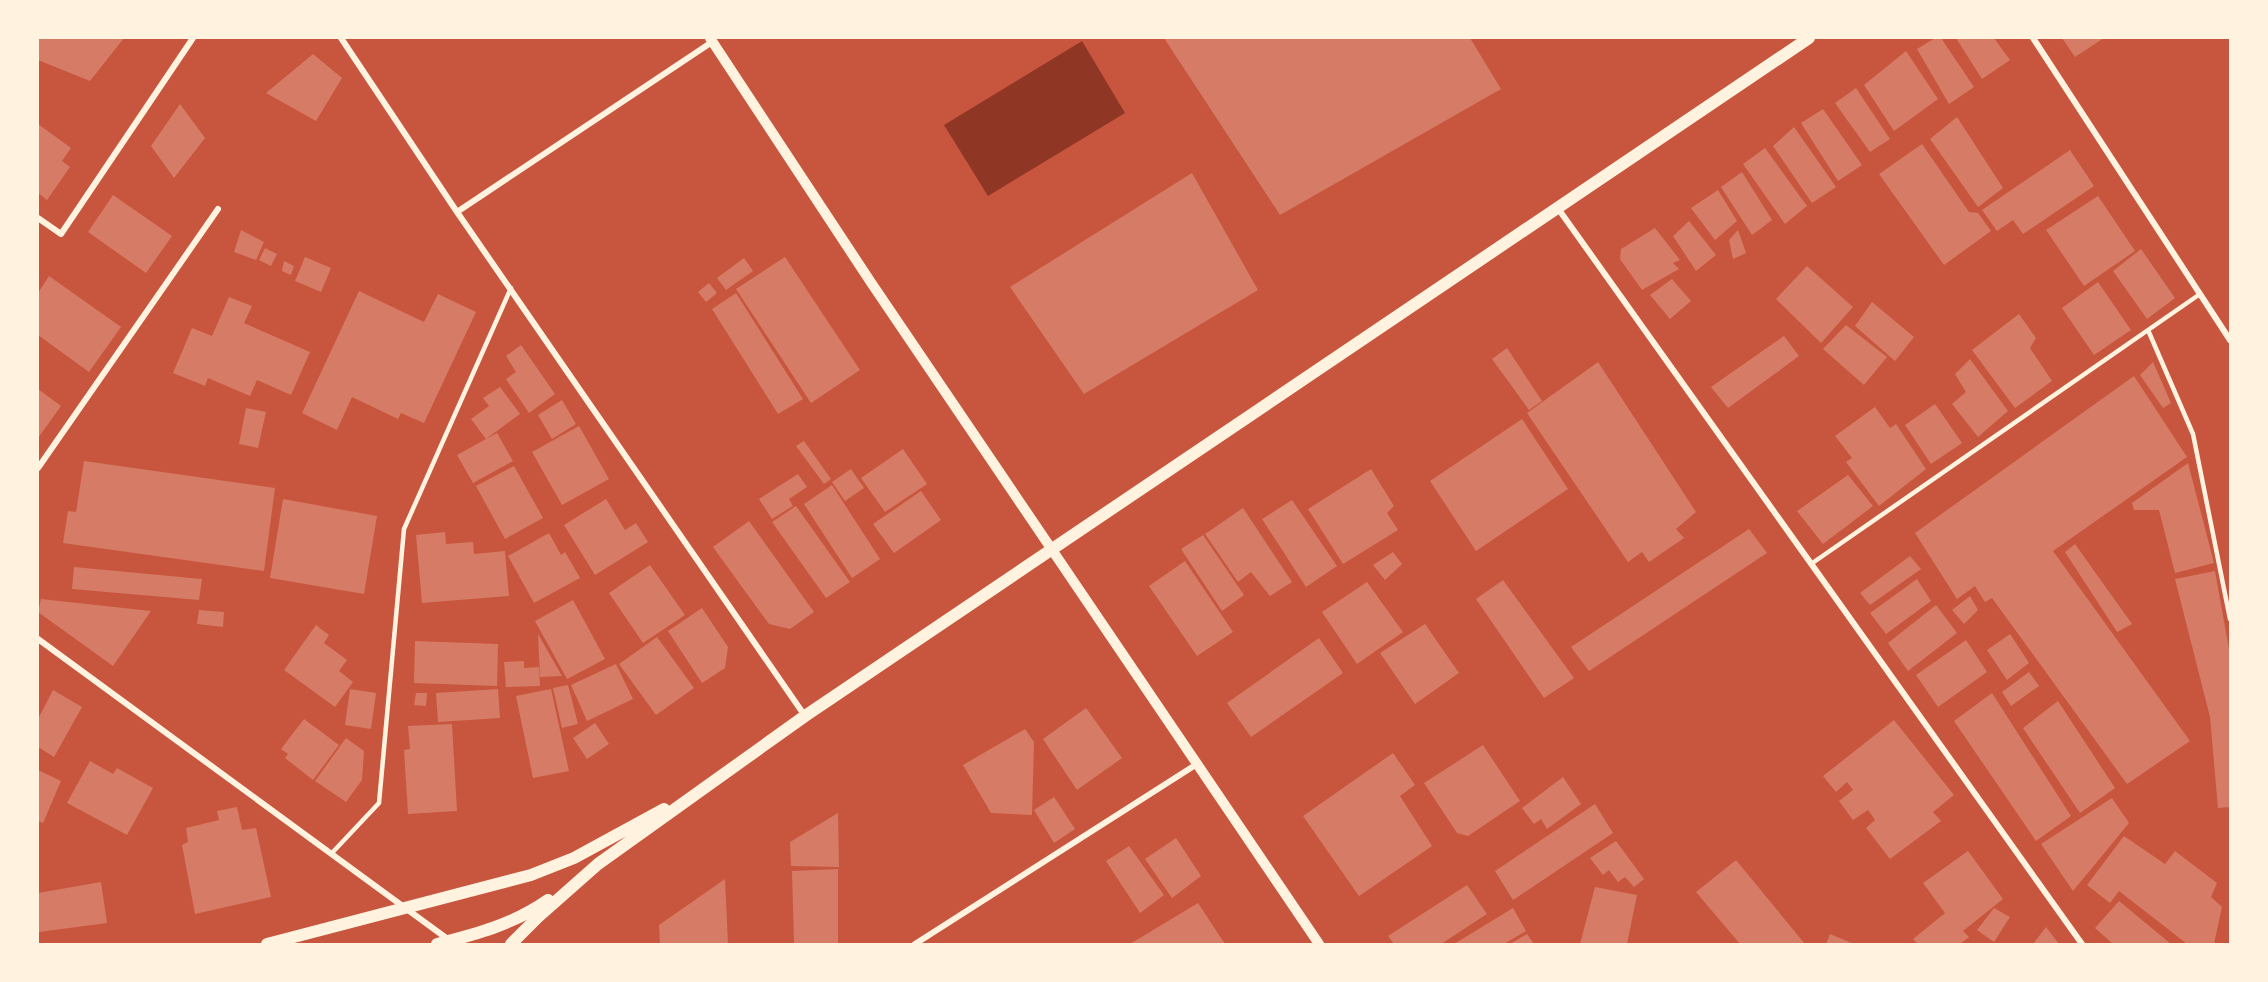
<svg xmlns="http://www.w3.org/2000/svg" width="2268" height="982" viewBox="0 0 2268 982" font-family="'Source Sans 3',sans-serif">
  <style>
    .water { fill: #8f3625 }
    .building { fill: #d67c66 }
    .lines { fill: none; stroke-linecap: round; stroke-linejoin: round }
    .service { stroke: #fff3e0; stroke-width: 4.5 }
    .minor { stroke: #fff3e0; stroke-width: 6 }
    .tertiary { stroke: #fff3e0; stroke-width: 10 }
    .secondary { stroke: #fff3e0; stroke-width: 12 }
  </style>
  <rect width="100%" height="100%" fill="#c8553d"/>
  <!-- water -->
  <path class="water" d="M1082 41 1125 113 988 196 944 125Z"/>
  <!-- building -->
  <path class="building" d="M38 38H124L90 81 38 60Z
    M1164 38H1470L1501 89 1280 215Z
    M1935 38H1941L1974 87 1949 104 1917 49Z
    M1956 38H1994L2010 60 1982 79Z
    M2062 38H2104L2075 57Z
    M1906 51 1938 99 1894 131 1864 85Z
    M313 54 342 78 316 121 266 93Z
    M1856 88 1890 139 1870 152 1835 103Z
    M180 104 205 138 174 178 151 146Z
    M1823 109 1862 165 1838 181 1801 123Z
    M1957 117 2003 188 1978 207 1930 139Z
    M38 124 71 148 62 161 70 167 47 200 38 193Z
    M1794 127 1836 187 1812 203 1773 146Z
    M1922 144 1969 212 1978 213 1991 231 1944 265 1879 174Z
    M1765 148 1807 206 1785 224 1743 164Z
    M2070 150 2094 186 2023 234 2013 220 1997 231 1982 210Z
    M1742 172 1772 220 1752 235 1721 187Z
    M1192 173 1258 290 1084 394 1010 287Z
    M1718 190 1737 221 1715 240 1691 208Z
    M113 195 172 236 146 273 88 232Z
    M2098 196 2135 251 2084 286 2046 230Z
    M1689 221 1716 255 1696 271 1673 236Z
    M1655 228 1680 260 1673 263 1679 269 1642 290 1620 259 1621 249Z
    M241 230 264 242 256 260 234 252Z
    M1738 230 1746 253 1733 259 1729 240Z
    M265 248 277 254 271 266 259 260Z
    M2141 249 2175 298 2147 319 2113 271Z
    M305 257 331 268 321 292 295 281Z
    M785 257 860 370 811 403 736 289Z
    M744 258 753 271 726 290 717 278Z
    M284 261 294 266 291 275 282 271Z
    M1807 266 1853 307 1821 343 1776 299Z
    M49 276 121 327 89 372 38 335V293Z
    M1672 279 1691 301 1670 319 1650 295Z
    M2098 282 2131 330 2094 355 2062 308Z
    M709 283 717 293 706 302 698 292Z
    M359 291 424 322 438 294 476 312 424 423 401 413 398 419 352 397 337 430 302 413Z
    M736 293 803 399 778 414 712 309Z
    M229 297 252 306 244 323 310 352 291 395 257 380 250 396 208 378 205 386 173 373 192 328 212 336Z
    M1872 302 1914 337 1895 361 1855 326Z
    M2019 314 2036 338 2030 348 2052 381 2015 408 1972 350Z
    M1846 325 1887 357 1864 385 1823 349Z
    M1784 336 1799 356 1728 408 1711 387Z
    M521 345 555 394 529 413 506 379 516 372 506 356Z
    M1507 348 1542 401 1529 410 1492 359Z
    M1970 359 2008 411 1978 437 1952 404 1966 392 1955 374Z
    M1598 362 1696 512 1676 529 1684 538 1649 562 1642 552 1628 562 1527 413Z
    M2153 362 2171 403 2163 408 2140 375Z
    M2134 376 2187 457 2053 551 2190 741 2127 784 1992 598 1985 602 1975 586 1957 599 1915 533Z
    M500 387 520 414 486 439 471 419 489 406 483 398Z
    M38 389 61 406 38 438Z
    M562 400 576 424 552 439 538 415Z
    M1935 404 1962 443 1931 464 1905 425Z
    M1875 407 1890 428 1896 424 1926 469 1879 506 1846 462 1852 458 1835 436Z
    M246 408 266 412 258 448 239 444Z
    M1522 419 1568 489 1476 551 1430 481Z
    M579 426 609 479 562 505 532 452Z
    M497 433 513 461 473 483 457 455Z
    M804 441 831 479 824 484 796 446Z
    M903 449 927 484 885 512 861 478Z
    M84 461 275 488 264 571 63 543 68 511 76 512Z
    M2188 463 2214 563 2175 573 2159 510H2134L2132 503Z
    M514 466 543 518 505 539 476 486Z
    M851 469 864 488 845 501 832 482Z
    M1371 469 1394 506 1387 513 1398 530 1343 564 1308 509Z
    M798 474 807 487 789 499 793 506 772 519 759 499Z
    M1848 475 1873 506 1823 544 1797 511Z
    M832 485 880 559 852 578 804 504Z
    M921 491 941 520 894 553 873 524Z
    M283 499 377 516 364 594 270 578Z
    M606 499 625 530 636 523 648 542 595 575 564 525Z
    M1292 500 1337 566 1306 587 1262 519Z
    M796 506 850 582 826 598 772 522Z
    M1243 508 1292 582 1270 596 1251 572 1238 582 1205 534Z
    M749 521 814 612 790 629 769 624 713 547Z
    M1749 529 1767 553 1589 671 1571 647Z
    M445 532 446 544 473 542 474 554 505 551 509 596 422 603 416 535Z
    M549 533 561 555 565 552 580 578 534 603 508 556Z
    M1203 535 1244 595 1222 611 1181 549Z
    M2075 544 2132 624 2117 632 2065 552Z
    M1393 552 1402 564 1385 580 1373 565Z
    M1910 556 1921 569 1870 605 1860 593Z
    M1185 561 1233 632 1197 656 1149 586Z
    M650 565 685 615 643 643 609 593Z
    M74 567 202 579 199 600 72 589Z
    M2215 571 2230 655V807L2218 808 2210 717 2175 579Z
    M1917 579 1931 601 1886 634 1870 613Z
    M1503 580 1574 678 1544 698 1476 599Z
    M1367 582 1403 632 1357 664 1322 612Z
    M1970 596 1978 610 1964 624 1952 610Z
    M41 599 151 611 113 666 38 612Z
    M573 600 605 659 567 679 535 621Z
    M1936 605 1957 633 1908 671 1888 643Z
    M702 608 728 647 725 668 702 683 668 631Z
    M199 610 224 612 223 627 197 624Z
    M1425 624 1459 673 1415 704 1380 653Z
    M316 625 329 635 324 643 347 660 339 671 353 682 335 707 284 670Z
    M538 634 562 676 540 677Z
    M2010 634 2029 663 2007 680 1987 650Z
    M657 637 694 688 656 715 619 664Z
    M1319 638 1343 673 1251 737 1227 703Z
    M1966 640 1987 672 1938 707 1916 675Z
    M415 641 498 644 497 686 414 683Z
    M524 661V668L539 667 540 686 506 687 504 662Z
    M616 664 633 699 587 721 571 685Z
    M2029 672 2039 686 2011 706 2002 692Z
    M568 685 578 724 562 728 553 688Z
    M350 689 376 693 371 729 345 725Z
    M498 689 500 718 438 722 436 693Z
    M551 689 569 771 533 778 516 696Z
    M53 690 82 707 54 757 38 747V719Z
    M416 693H427L426 706 414 705Z
    M1992 693 2071 816 2036 841 1954 721Z
    M2058 701 2115 788 2080 813 2023 728Z
    M1086 708 1122 758 1077 790 1043 739Z
    M304 719 339 745 313 780 285 758 288 754 281 749Z
    M1894 720 1954 795 1933 812 1941 821 1890 859 1866 828 1875 820 1868 810 1853 820 1839 801 1853 790 1847 782 1836 792 1823 776Z
    M595 723 609 744 587 759 573 738Z
    M452 724 457 811 408 814 404 750 410 749 408 726Z
    M1025 729 1034 742 1032 815 991 813 963 765Z
    M346 738 364 751 362 780 346 802 315 781Z
    M1483 745 1520 801 1468 836 1457 833 1424 783Z
    M1393 753 1415 785 1400 796 1432 846 1359 896 1303 816Z
    M90 761 113 774 117 768 153 788 127 835 67 803Z
    M38 770 61 781 43 823 38 821Z
    M1563 777 1581 804 1547 829 1541 819 1534 824 1522 808Z
    M1054 797 1075 829 1054 843 1034 810Z
    M2112 798 2129 823 2073 891 2041 844Z
    M1595 804 1613 833 1513 900 1495 871Z
    M237 807 242 830 256 828 271 897 195 914 182 845 188 842 186 828 219 820 217 811Z
    M838 813 839 867 791 866 790 842Z
    M2124 836 2165 864 2175 851 2217 883 2211 897 2222 907 2214 944H2187L2119 891 2110 903 2087 885Z
    M1176 838 1201 876 1172 898 1145 859Z
    M1616 841 1644 879 1634 887 1625 877 1618 882 1609 870 1603 875 1590 858Z
    M1129 846 1164 895 1140 913 1106 861Z
    M1968 851 2003 899 1963 931 1969 937 1960 944H1918L1913 939 1945 913 1923 883Z
    M1736 860 1805 944H1740L1696 892Z
    M838 869V944H794L792 871Z
    M725 879 728 944H660L659 925Z
    M101 882 107 923 39 932 38 893Z
    M1467 885 1487 914 1441 944H1394L1388 936Z
    M1595 887 1637 895 1627 944H1580Z
    M2119 901 2171 944H2113L2095 928Z
    M1198 903 1225 944H1130Z
    M1513 908 1526 931 1504 944H1454Z
    M1994 908 2010 917 1994 942 1977 930Z
    M2046 927 2059 944H2033Z
    M1527 934 1534 944H1510Z
    M1830 934 1854 944H1826Z"/>
  <g class="lines">
    <!-- service -->
    <path class="service" d="M2148 330 2193 434 2230 619
      M1811 564 2200 294
      M331 854 379 803 404 529 511 288"/>
    <!-- minor -->
    <path class="minor" d="M341 38 457 212 805 716
      M2033 38 2230 340
      M1557 207 2082 944
      M457 212 712 42
      M38 218 61 234 193 38
      M38 468 218 209
      M38 639 449 940
      M915 944 1197 764"/>
    <!-- tertiary -->
    <path class="tertiary" d="M710 38 870 281 1319 944"/>
    <!-- secondary -->
    <path class="secondary" d="M267 944 531 875 574 858 664 809
      M437 944C477 934 514 924 548 900
      M511 944 538 917 598 864 805 716 1809 38"/>
  </g>
  <!-- border -->
  <rect width="2268" height="982" fill="none" stroke="#fff3e0" stroke-width="78"/>
</svg>
